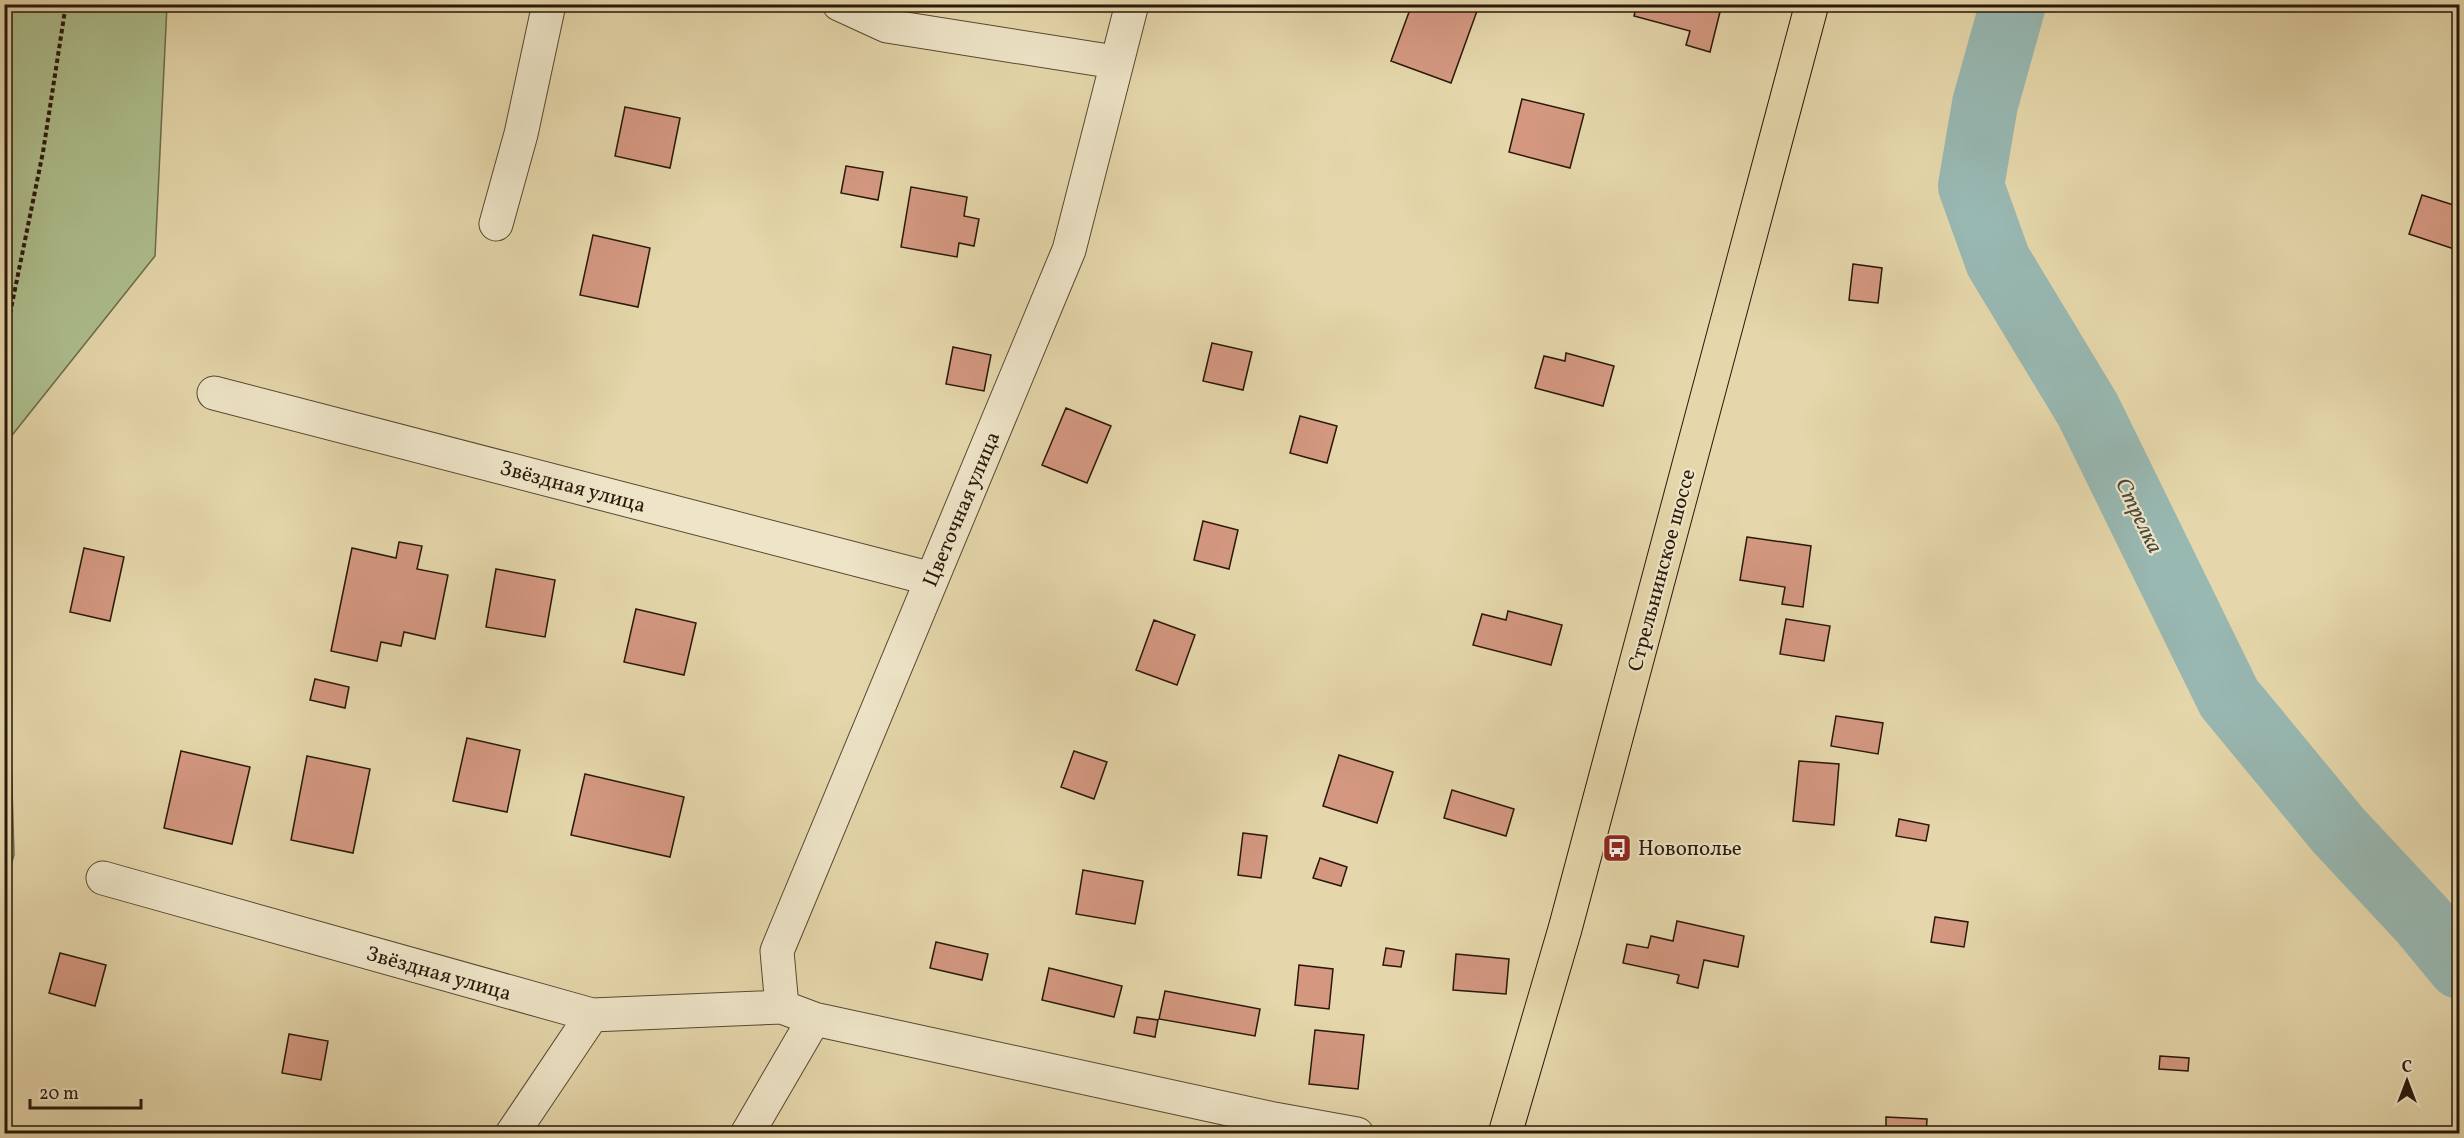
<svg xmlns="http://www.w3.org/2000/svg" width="2464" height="1138" viewBox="0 0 2464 1138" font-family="Vollkorn,serif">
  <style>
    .green { fill: #aebf8e; stroke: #6c6c4c; stroke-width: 1.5 }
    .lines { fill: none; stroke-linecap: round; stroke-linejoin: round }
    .river { stroke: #98b8b2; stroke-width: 66 }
    .building { fill: #d49881; stroke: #29180a; stroke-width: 1.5 }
    .minor-casing { stroke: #584832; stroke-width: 35 }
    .major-casing { stroke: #29180a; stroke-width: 35 }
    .path { stroke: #29180a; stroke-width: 4; stroke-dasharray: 4.5 3; stroke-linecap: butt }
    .minor { stroke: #eee5c8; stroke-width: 33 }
    .major { stroke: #e5d7ab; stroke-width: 33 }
    .labels { text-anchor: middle; stroke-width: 4.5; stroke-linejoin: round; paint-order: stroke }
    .street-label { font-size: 21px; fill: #29180a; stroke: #eee5c8 }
    .poi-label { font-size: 21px; fill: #29180a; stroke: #eee5c8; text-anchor: start }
    .water-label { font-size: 22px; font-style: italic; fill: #4a483c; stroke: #eee5c8 }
  </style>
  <rect width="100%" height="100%" fill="#e5d7ab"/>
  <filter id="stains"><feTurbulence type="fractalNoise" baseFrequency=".00333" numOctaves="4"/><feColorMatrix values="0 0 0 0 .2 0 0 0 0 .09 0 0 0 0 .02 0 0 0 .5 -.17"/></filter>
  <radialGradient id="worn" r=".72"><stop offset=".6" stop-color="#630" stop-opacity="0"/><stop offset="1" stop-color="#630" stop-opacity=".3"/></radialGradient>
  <!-- green -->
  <path class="green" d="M5 4 167 5 155 256 5 444Z
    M4 526 14 855 5 885H4Z"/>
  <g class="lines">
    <!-- river -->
    <path class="river" d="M2013 4 1985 104 1971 186 1998 261 2088 410 2229 698 2338 830 2422 920 2460 966"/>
  </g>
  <!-- building -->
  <path class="building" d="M1412 4H1460L1477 11 1451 83 1391 61Z
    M1637 4H1722L1710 52 1686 45 1690 31 1634 16Z
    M1522 99 1584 114 1570 168 1509 152Z
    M625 107 680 118 670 168 615 156Z
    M846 166 883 172 878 200 841 193Z
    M911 187 967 197 964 216 979 219 974 246 959 243 957 257 901 247Z
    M2422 195 2460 207V251L2409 234Z
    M593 235 650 248 638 307 580 295Z
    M1853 264 1882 268 1878 303 1849 300Z
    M1212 343 1252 352 1243 390 1203 381Z
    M953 347 991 355 984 391 946 384Z
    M1566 353 1614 366 1603 406 1535 388 1544 356 1565 361Z
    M1066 408 1111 426 1087 483 1042 465Z
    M1300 416 1337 426 1327 463 1290 453Z
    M1203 521 1238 530 1229 569 1194 560Z
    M1747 537 1811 546 1803 607 1782 604 1785 587 1740 580Z
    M399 542 422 546 417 569 448 575 435 639 404 632 401 646 381 642 377 661 331 651 352 548 396 558Z
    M84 548 124 557 110 621 70 612Z
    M496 569 555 580 545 637 486 627Z
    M636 609 696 623 684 675 624 662Z
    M1508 611 1562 625 1551 665 1473 645 1482 614 1506 620Z
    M1786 619 1830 626 1824 661 1780 654Z
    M1154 620 1195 635 1177 685 1136 670Z
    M315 679 349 687 345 708 310 700Z
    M1836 716 1883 723 1878 754 1831 746Z
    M467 738 520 750 507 812 453 801Z
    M181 751 250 767 232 844 164 828Z
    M1074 751 1107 762 1094 799 1061 787Z
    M1339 755 1393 772 1377 823 1323 806Z
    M307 756 370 769 353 853 291 840Z
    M1799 761 1839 764 1834 825 1793 821Z
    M585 774 684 797 670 857 571 835Z
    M1452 790 1514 809 1506 836 1444 818Z
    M1899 819 1929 825 1926 841 1896 836Z
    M1243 833 1267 836 1261 878 1238 875Z
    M1320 858 1347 867 1341 886 1313 878Z
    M1083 870 1143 881 1135 924 1076 914Z
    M1935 917 1968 922 1964 947 1931 942Z
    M1677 921 1744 936 1738 967 1704 960 1698 988 1677 983 1679 975 1623 963 1627 944 1648 948 1651 936 1673 941Z
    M936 942 988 954 982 980 930 968Z
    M1386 948 1404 951 1401 967 1383 965Z
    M60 953 106 965 95 1006 49 993Z
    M1456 954 1509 959 1506 994 1453 990Z
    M1299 965 1333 969 1329 1009 1295 1005Z
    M1049 968 1122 986 1114 1017 1042 1000Z
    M1165 991 1260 1009 1255 1036 1159 1019Z
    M1137 1017 1158 1020 1155 1037 1134 1033Z
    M1315 1030 1364 1035 1358 1089 1309 1084Z
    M289 1034 328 1041 321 1080 282 1073Z
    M2160 1056 2189 1058 2188 1071 2159 1069Z
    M1886 1117 1927 1119 1926 1134H1886Z"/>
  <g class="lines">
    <!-- minor casing -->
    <g class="minor-casing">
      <path id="minor" d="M839 4 887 26 1115 62
        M496 224 521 134 549 4
        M214 393 932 579
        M103 878 592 1015 782 1007 814 1019 1274 1119 1357 1134
        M782 1007 777 951 1069 250 1132 4
        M512 1134 592 1015
        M747 1134 814 1019"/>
    </g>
    <!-- major casing -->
    <g class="major-casing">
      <path id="major" d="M1505 1134 1565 929 1812 4"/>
    </g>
    <!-- path -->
    <path class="path" d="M4 343 43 152 66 4"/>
    <!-- minor -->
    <use href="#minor" class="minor"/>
    <!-- major -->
    <use href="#major" class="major"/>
  </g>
  <!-- icons -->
  <defs>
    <g id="bus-square" transform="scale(1.5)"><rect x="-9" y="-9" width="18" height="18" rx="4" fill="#8f2418" stroke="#eee5c8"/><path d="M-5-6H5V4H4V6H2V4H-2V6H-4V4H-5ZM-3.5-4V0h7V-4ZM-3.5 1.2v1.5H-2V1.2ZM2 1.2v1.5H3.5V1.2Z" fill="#fff"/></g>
  </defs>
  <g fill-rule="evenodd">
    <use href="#bus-square" x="1617" y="848"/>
  </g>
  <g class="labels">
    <!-- street labels -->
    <g class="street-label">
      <text transform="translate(573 486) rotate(15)" y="7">Звёздная улица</text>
      <text transform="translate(961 509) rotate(-67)" y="7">Цветочная улица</text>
      <text transform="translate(1661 570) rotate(-75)" y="7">Стрельнинское шоссе</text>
      <text transform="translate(439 973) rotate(16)" y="7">Звёздная улица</text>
    </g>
    <!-- poi labels -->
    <g class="poi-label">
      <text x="1638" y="855">Новополье</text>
    </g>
    <!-- water labels -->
    <g class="water-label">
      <text transform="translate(2140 515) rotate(64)" y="8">Стрелка</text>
    </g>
  </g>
  <!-- margin -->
  <rect width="2464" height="1138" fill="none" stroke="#e5d7ab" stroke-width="24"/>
  <rect x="6" y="6" width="2452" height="1126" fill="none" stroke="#29180a" stroke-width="3"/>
  <rect x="12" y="12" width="2440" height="1114" fill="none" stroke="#29180a" stroke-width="1.5"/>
  <!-- north arrow -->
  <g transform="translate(2407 1081)" stroke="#eee5c8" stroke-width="4.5" paint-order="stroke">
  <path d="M0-4.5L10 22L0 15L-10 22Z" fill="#29180a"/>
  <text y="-9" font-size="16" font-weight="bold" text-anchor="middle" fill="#29180a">С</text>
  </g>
  <!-- scale -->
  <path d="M30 1099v9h111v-9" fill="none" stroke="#29180a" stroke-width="3"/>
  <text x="39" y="1099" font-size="18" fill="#29180a" stroke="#eee5c8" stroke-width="4.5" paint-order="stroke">20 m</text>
  <rect width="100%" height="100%" filter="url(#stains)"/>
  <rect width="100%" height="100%" fill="url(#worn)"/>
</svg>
